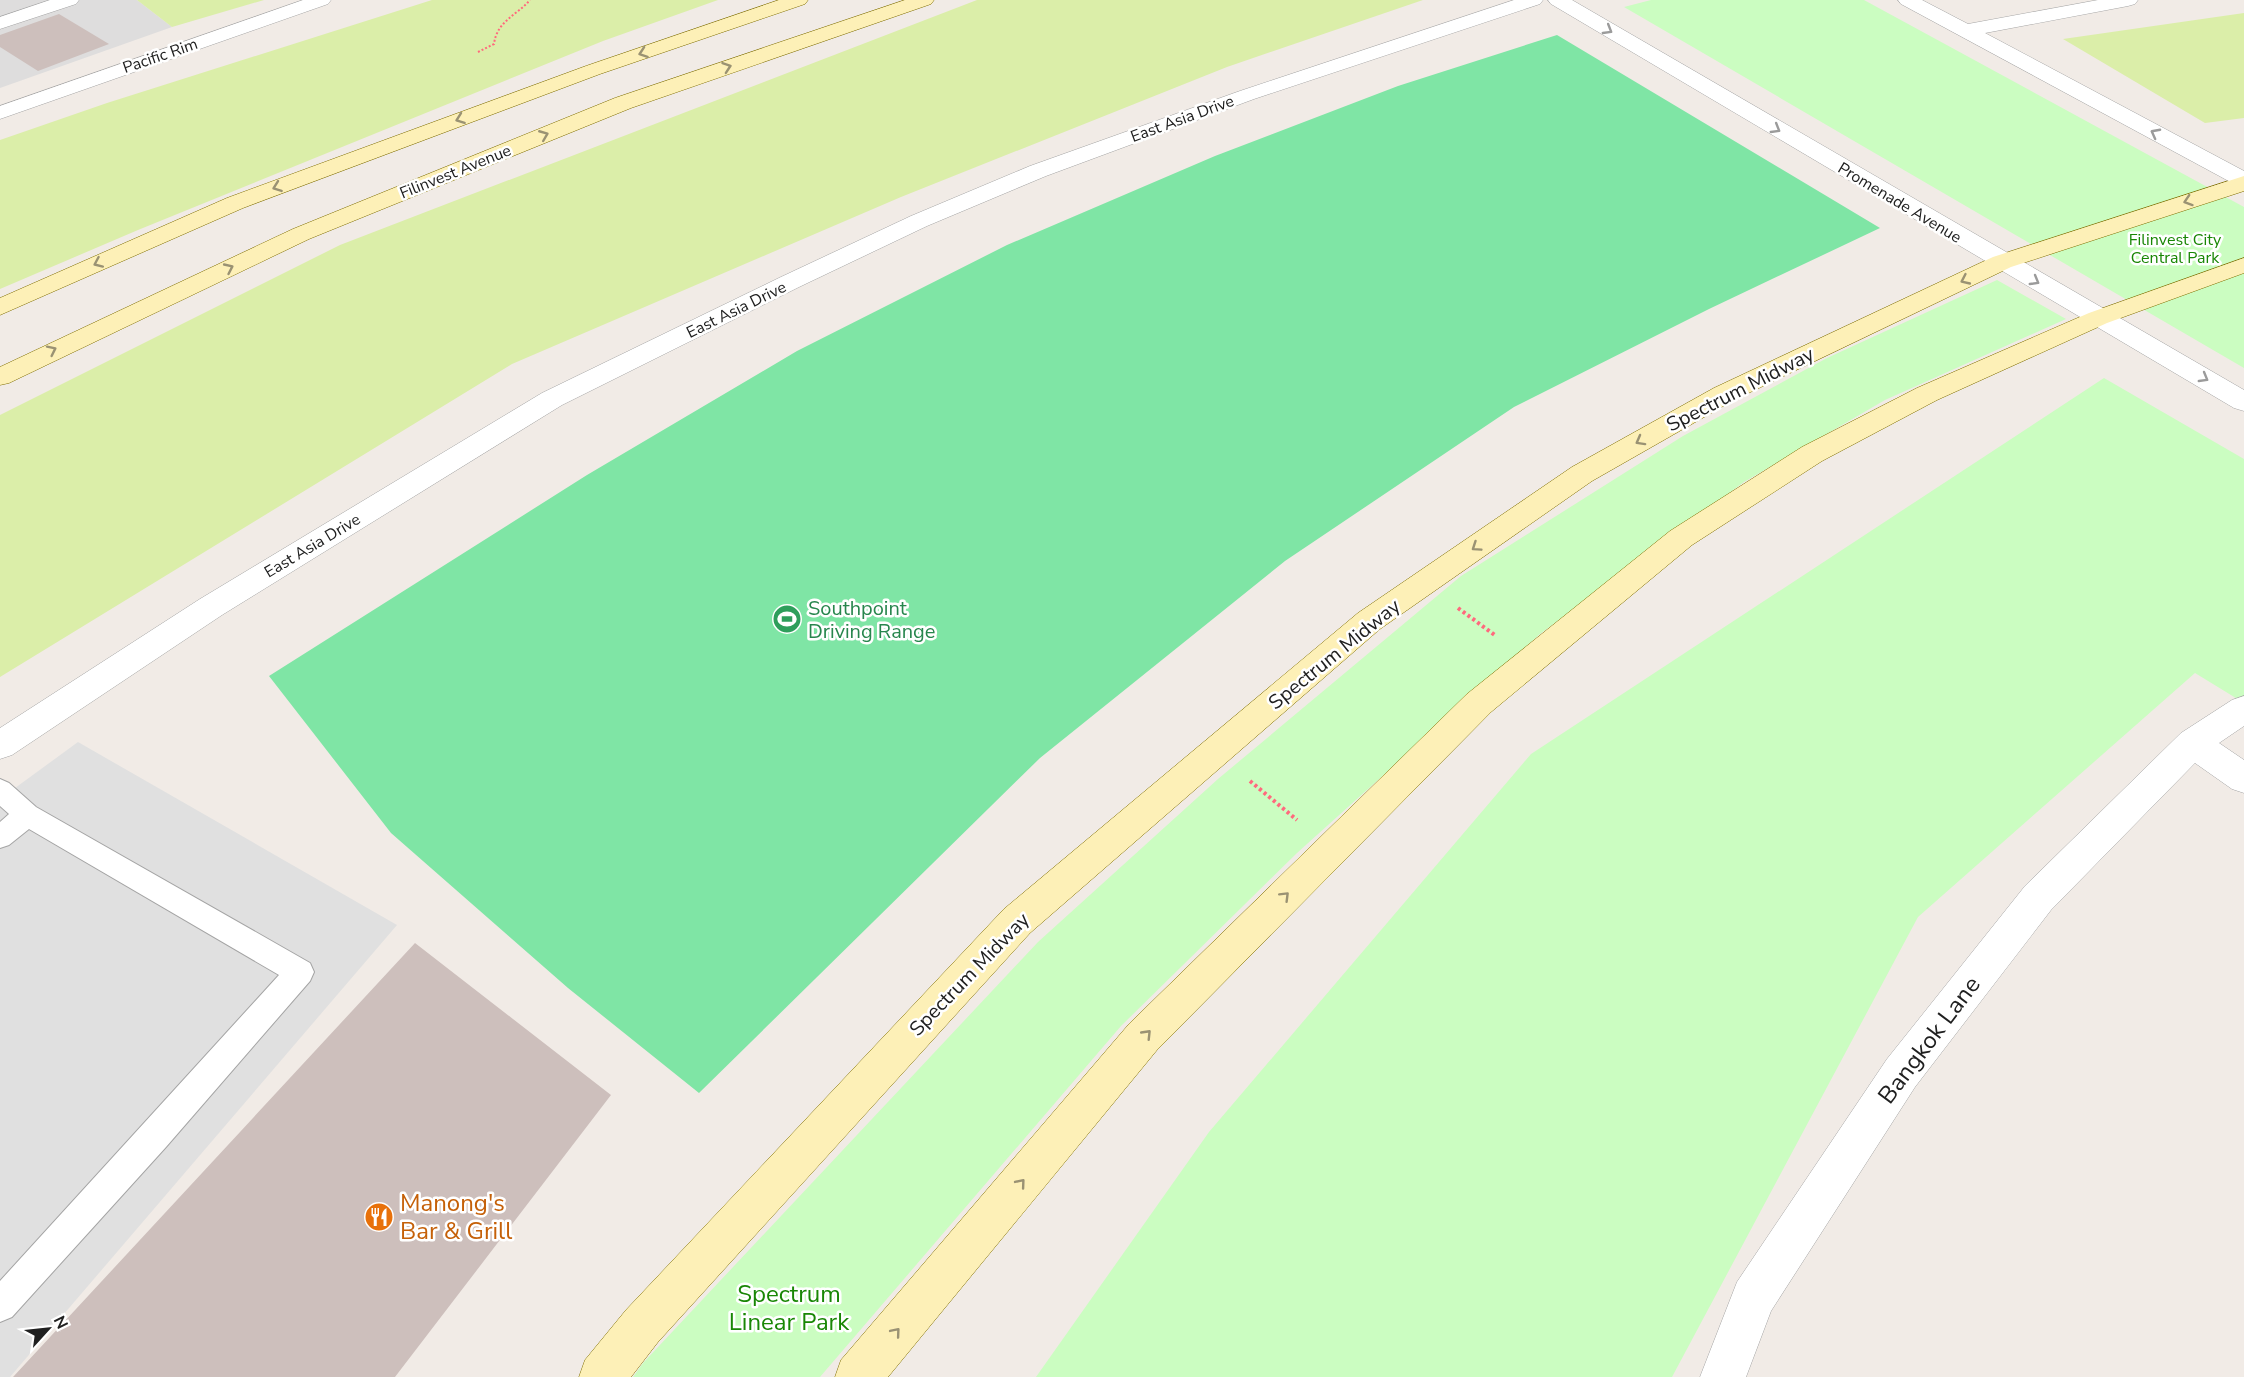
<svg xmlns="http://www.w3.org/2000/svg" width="2244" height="1377" viewBox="0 0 2244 1377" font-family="'Nunito Sans',sans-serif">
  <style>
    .residential { fill: #dedddd }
    .grass { fill: #dbeea9 }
    .park { fill: #cbfdc1 }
    .pitch { fill: #7fe5a5 }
    .parking { fill: #e0e0e0 }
    .building { fill: #cdbfbc }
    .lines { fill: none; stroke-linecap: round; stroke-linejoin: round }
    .lane-casing { stroke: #a4a4a4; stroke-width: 2 }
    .street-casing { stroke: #a4a4a4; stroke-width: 1 }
    .secondary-casing { stroke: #7e6d00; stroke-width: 1 }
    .path-far1 { stroke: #ff697d; stroke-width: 2; stroke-dasharray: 2 2; stroke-linecap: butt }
    .path { stroke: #ff697d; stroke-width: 4; stroke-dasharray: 3 3; stroke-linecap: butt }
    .lane { fill: #fff; fill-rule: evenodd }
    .street { fill: #fff; fill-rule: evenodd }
    .secondary { fill: #fdf0b7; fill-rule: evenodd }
    .oneway { stroke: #9b9b9b }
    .oneway2 { stroke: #9a9273 }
    .labels { text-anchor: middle; stroke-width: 5; stroke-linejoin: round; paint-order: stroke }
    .far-street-label { font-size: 16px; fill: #202020; stroke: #fff }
    .far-park-label { font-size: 16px; fill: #198705; stroke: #fff }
    .street-label { font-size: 20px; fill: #202020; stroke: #fff }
    .leisure-label { font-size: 20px; fill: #27864d; stroke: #fff; text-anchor: start }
    .near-street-label { font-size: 24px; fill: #202020; stroke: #fff }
    .near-food-label { font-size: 24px; fill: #c56008; stroke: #fff; text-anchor: start }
    .near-park-label { font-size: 24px; fill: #198705; stroke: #fff }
  </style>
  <rect width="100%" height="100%" fill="#f1ebe6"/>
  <!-- residential -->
  <path class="residential" d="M0 0H137L172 27 0 88Z"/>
  <!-- grass -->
  <path class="grass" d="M137 0H264L172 27Z
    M432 0H718L603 41 138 230 0 289V140L107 103Z
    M977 0H1423L1227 67 901 197 512 364 0 677V415L340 245Z
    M2244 13V118L2205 123 2063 39Z"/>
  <!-- park -->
  <path class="park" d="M1651 0H1864L2244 207V368L1624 7Z
    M1997 280 2066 319 1885 400 1744 482 1540 634 1297 853 1121 1026 820 1377H633L643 1363 1038 942 1218 779 1461 576 1683 436 1827 358Z
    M2104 378 2244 459V703L2195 673 1918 917 1672 1377H1036L1209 1132 1531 754Z"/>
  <!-- pitch -->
  <path class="pitch" d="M1557 35 1880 228 1709 309 1514 407 1285 561 1040 758 699 1093 568 988 391 833 269 676 587 475 797 351 1007 245 1215 156 1398 86Z"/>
  <!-- parking -->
  <path class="parking" d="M78 742 397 925 10 1377H0V799Z"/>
  <!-- building -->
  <path class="building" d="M59 14 109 44 38 71 0 47V35Z
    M415 943 611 1095 395 1377H13Z"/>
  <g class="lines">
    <!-- lane casing -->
    <g class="lane-casing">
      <path id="lane" d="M0 779 9 783 36 807 310 963 314 972 310 981 166 1147 12 1317 0 1322V1281L279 975 29 829 9 845 0 848V822L9 814 0 806Z"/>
    </g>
    <!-- street casing -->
    <g class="street-casing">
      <path id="street" d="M50 0H79L76 4 0 29V17Z
        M303 0H331L328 4 0 119V106Z
        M1514 0H1543L1540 4 1254 99 1046 176 927 226 799 287 562 405 222 615 12 755 0 759V728L200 599 542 393 781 277 911 216 1030 166 1240 91Z
        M1548 0H1572L2244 390V411L2234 408 1551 4Z
        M1898 0H1922L1968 24 2098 0H2138L2135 4 2128 6 1985 33 2244 171V187L2236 185 1901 4Z
        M2244 696V726L2219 743 2244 760V793L2232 789 2195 763 2051 910 1915 1087 1771 1311 1746 1377H1700L1737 1282 1887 1059 2025 886 2181 733 2232 700Z"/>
    </g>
    <!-- secondary casing -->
    <g class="secondary-casing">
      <path id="secondary" d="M779 0H808L805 4 600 74 243 208 0 315V298L227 198 586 66Z
        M905 0H934L931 4 631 108 309 239 9 383 0 385V367L293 229 615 98Z
        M2244 176V191L2011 267 1734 400 1592 481 1380 629 1030 933 658 1342 631 1377H579L585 1360 626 1310 1004 909 1358 613 1572 467 1714 388 1993 257Z
        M2244 258V273L2107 323 1937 400 1822 461 1692 545 1491 712 1157 1050 888 1377H835L841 1360 1129 1024 1467 694 1670 531 1802 447 1917 388 2089 313Z"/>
    </g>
    <!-- path-far1 -->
    <path class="path-far1" d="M478 52 494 44C497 21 516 16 530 0"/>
    <!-- path -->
    <path class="path" d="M1458 608 1496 636
      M1250 781 1297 820"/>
    <!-- lane -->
    <use href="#lane" class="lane"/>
    <!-- street -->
    <use href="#street" class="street"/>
    <!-- secondary -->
    <use href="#secondary" class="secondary"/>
  </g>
  <!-- one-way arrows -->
  <defs><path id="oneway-chevron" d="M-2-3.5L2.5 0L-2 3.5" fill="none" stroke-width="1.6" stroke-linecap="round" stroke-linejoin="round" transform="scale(1.5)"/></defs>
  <g class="oneway">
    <use href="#oneway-chevron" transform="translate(1608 30) rotate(31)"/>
    <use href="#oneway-chevron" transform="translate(1776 129) rotate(31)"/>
    <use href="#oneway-chevron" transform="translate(2155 133) rotate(-152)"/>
    <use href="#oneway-chevron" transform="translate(2035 281) rotate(30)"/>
    <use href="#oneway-chevron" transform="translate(2204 378) rotate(30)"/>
  </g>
  <g class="oneway2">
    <use href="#oneway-chevron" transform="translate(643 53) rotate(161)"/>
    <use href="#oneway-chevron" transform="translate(727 67) rotate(-19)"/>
    <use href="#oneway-chevron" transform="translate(460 119) rotate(160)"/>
    <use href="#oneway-chevron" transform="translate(544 135) rotate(-22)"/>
    <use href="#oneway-chevron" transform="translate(277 187) rotate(160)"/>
    <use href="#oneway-chevron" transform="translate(2188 201) rotate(162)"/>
    <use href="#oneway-chevron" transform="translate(98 263) rotate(156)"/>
    <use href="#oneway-chevron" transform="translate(229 268) rotate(-25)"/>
    <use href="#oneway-chevron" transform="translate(1965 280) rotate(155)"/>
    <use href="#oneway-chevron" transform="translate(52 350) rotate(-26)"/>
    <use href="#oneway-chevron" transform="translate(1640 441) rotate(151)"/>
    <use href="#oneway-chevron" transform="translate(1476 547) rotate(146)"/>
    <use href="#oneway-chevron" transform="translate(1285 896) rotate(-45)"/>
    <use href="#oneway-chevron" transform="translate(1147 1034) rotate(-46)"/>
    <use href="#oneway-chevron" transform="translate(1021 1183) rotate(-50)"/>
    <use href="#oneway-chevron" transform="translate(896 1332) rotate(-50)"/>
  </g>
  <!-- icons -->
  <defs>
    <g id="stadium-disc" transform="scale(1.5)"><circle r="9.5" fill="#2e9e5b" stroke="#fff"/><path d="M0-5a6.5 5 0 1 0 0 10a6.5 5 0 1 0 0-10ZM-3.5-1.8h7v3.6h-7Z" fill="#fff"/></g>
    <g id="restaurant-disc" transform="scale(1.5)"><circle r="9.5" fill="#e8710a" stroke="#fff"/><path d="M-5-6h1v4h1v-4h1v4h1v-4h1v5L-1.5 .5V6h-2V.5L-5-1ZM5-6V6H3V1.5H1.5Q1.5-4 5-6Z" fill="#fff"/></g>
  </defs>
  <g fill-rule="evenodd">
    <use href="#stadium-disc" x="787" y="619"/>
    <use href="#restaurant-disc" x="379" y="1217"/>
  </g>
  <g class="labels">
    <!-- far-street labels -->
    <g class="far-street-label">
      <text transform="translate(160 55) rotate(-19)" y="6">Pacific Rim</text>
      <text transform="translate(1182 118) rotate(-20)" y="6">East Asia Drive</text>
      <text transform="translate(455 171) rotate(-22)" y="6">Filinvest Avenue</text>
      <text transform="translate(1900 202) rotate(31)" y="6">Promenade Avenue</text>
      <text transform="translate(736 309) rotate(-26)" y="6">East Asia Drive</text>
      <text transform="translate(312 545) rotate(-31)" y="6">East Asia Drive</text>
    </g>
    <!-- far-park labels -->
    <g class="far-park-label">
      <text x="2175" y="245">Filinvest City<tspan x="2175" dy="18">Central Park</tspan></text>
    </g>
    <!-- street labels -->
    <g class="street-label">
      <text transform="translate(1740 389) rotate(-27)" y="7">Spectrum Midway</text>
      <text transform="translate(1334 654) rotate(-39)" y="7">Spectrum Midway</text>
      <text transform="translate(969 974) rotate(-46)" y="7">Spectrum Midway</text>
    </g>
    <!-- leisure labels -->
    <g class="leisure-label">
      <text x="808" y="615">Southpoint<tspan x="808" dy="23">Driving Range</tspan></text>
    </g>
    <!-- near-street labels -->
    <g class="near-street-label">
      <text transform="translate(1929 1040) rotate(-53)" y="8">Bangkok Lane</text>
    </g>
    <!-- near-food labels -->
    <g class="near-food-label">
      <text x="400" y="1211">Manong's<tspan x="400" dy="28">Bar &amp; Grill</tspan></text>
    </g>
    <!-- near-park labels -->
    <g class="near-park-label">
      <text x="789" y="1302">Spectrum<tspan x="789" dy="28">Linear Park</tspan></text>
    </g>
  </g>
  <!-- north arrow -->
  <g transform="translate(48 1329) rotate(63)" stroke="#ffffff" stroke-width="4.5" paint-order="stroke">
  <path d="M0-4.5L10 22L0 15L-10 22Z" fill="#202020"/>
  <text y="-9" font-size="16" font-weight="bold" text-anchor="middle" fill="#202020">N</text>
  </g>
</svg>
